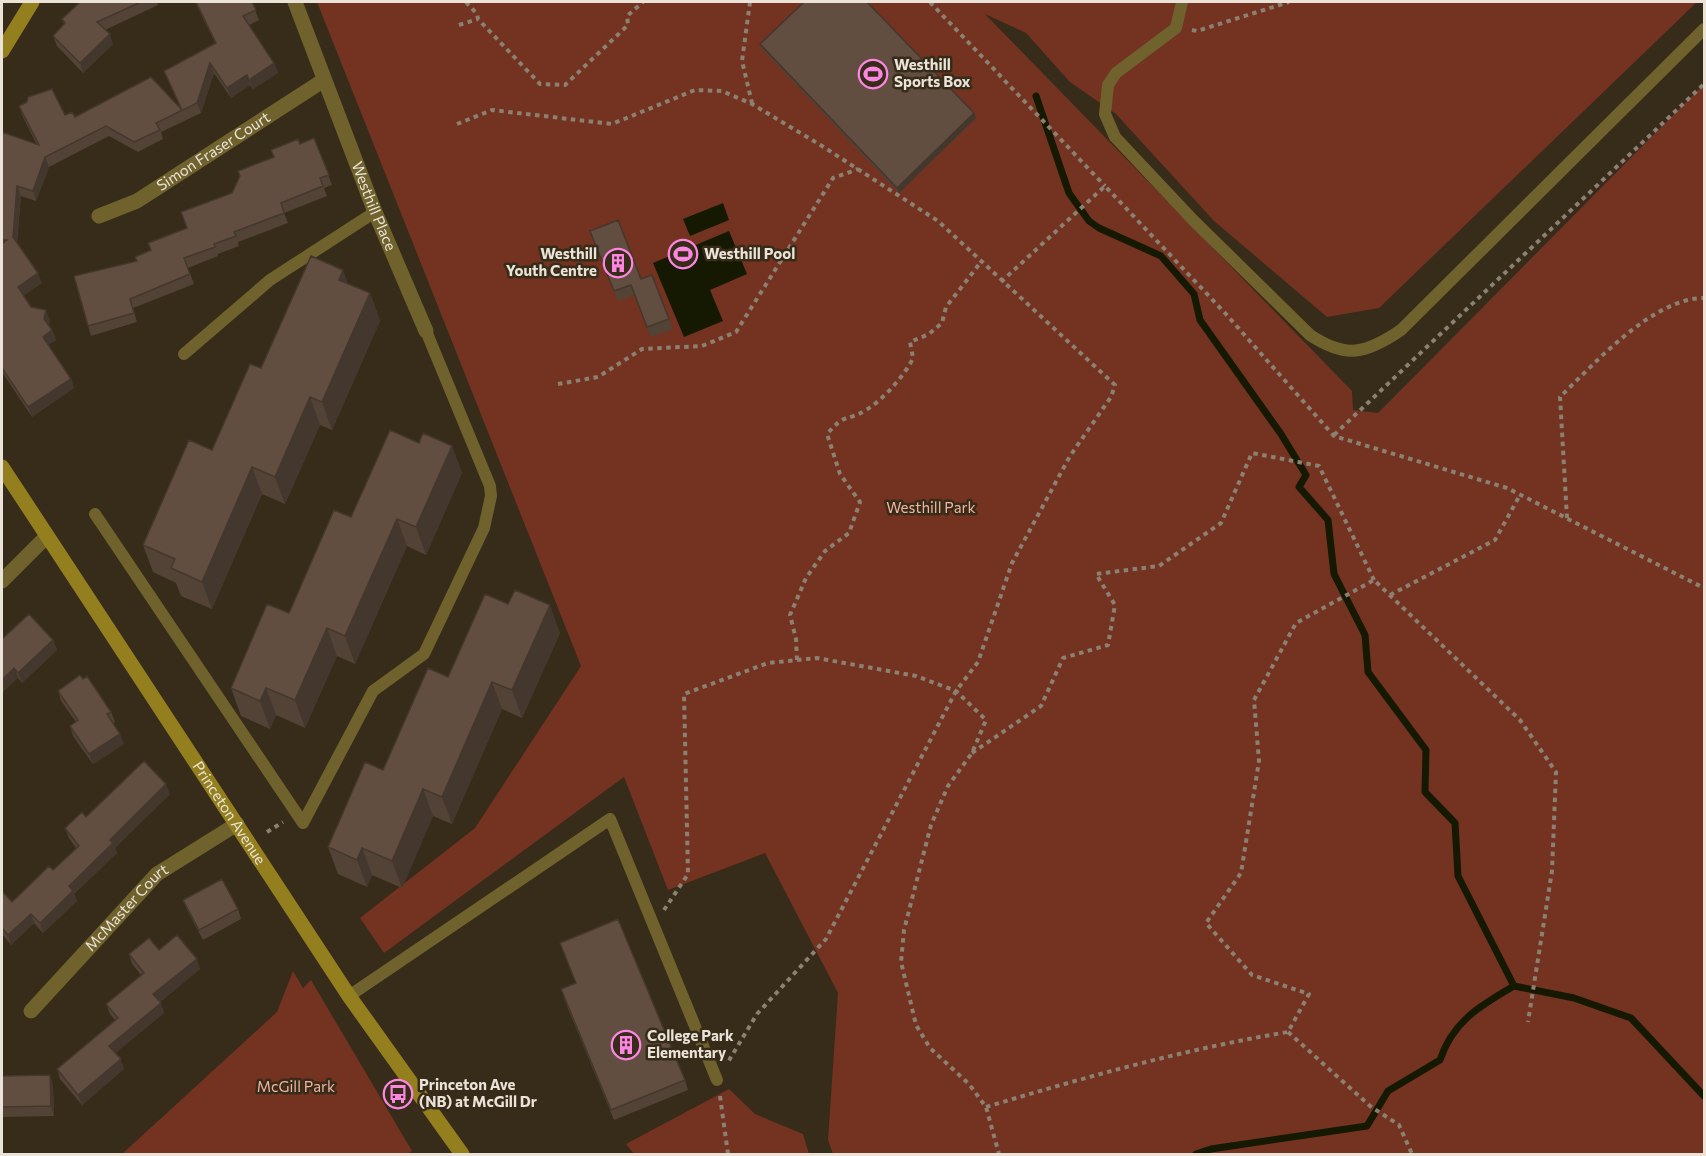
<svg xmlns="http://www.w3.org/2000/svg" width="1706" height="1156" viewBox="0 0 1706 1156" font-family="Commissioner,sans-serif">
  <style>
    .green { fill: #733320 }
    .water { fill: #151902 }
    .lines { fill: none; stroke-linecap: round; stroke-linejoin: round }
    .stream { stroke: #151902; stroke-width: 7 }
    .path { stroke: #8b8072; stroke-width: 4; stroke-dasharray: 4.5 4.5; stroke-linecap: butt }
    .lane { stroke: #6f622d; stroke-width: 12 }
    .street { stroke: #6f622d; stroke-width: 15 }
    .secondary { stroke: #947f1f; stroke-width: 15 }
    .wall { fill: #534337 }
    .shaded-wall { fill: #44372d }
    .building { fill: #614e40; stroke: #44372d; stroke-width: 1.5 }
    .labels { text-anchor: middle; stroke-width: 5; stroke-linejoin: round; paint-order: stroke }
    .poi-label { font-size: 15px; font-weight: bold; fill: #ebe3d8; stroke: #372b19; text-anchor: start }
    .street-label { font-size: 15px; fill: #ebe3d8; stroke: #372b19 }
    .park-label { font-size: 15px; fill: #f5b3a1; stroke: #372b19 }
  </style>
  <rect width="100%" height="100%" fill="#372b19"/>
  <!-- green -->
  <path class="green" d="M317 2H1697L1379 308 1327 317 1214 221 1116 114 1070 82 1026 33 985 14 1352 391 1353 410 1378 413 1704 84V1154H833L828 1140 838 993 765 853 668 890 624 777 384 953 360 918 475 828 581 666Z
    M293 971 303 988 311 980 412 1151 408 1154H122L277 1012Z
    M729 1089 755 1114 803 1134 809 1154H634L626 1144Z"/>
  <!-- water -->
  <path class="water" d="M723 203 729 220 690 236 683 219Z
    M729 231 747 274 710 290 723 321 684 337 653 263Z"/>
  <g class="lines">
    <!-- stream -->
    <path class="stream" d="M1036 96 1069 193 1089 221 1099 228 1161 256 1194 294 1200 320 1281 434 1306 475 1299 487 1328 520 1334 574 1365 635 1368 672 1426 750 1425 792 1455 823 1458 876 1514 986
      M1196 1154 1211 1149 1367 1126 1388 1091 1440 1060C1453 1021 1480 1006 1514 986L1574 998 1631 1018 1704 1096"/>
    <!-- path -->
    <path class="path" d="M466 2 477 14 478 19 540 84 565 85 628 25 627 16 643 2
      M750 2 742 61 752 103
      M930 2 1105 186
      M459 25 478 19
      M1192 30 1197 31 1289 2
      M457 124 492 110 612 124 695 90 722 91 752 104 822 146 938 221 1115 385 1111 397 1070 456 1012 563 978 662 956 691 826 939 757 1014 728 1062
      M1001 282 1105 186 1225 313 1334 436 1507 488 1704 588
      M558 384 598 377 642 349 702 346 736 332 833 178 858 169
      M1334 435 1704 84
      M1567 518 1560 397C1595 363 1653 298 1704 298
      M1390 595 1495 540 1520 495
      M797 660 796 639 790 615 806 578 825 551 849 533 860 502 840 474 827 434C846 412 846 422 866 410 882 401 906 374 913 358L910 342 929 334 942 323 946 307 981 262
      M972 753 1041 706 1063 658 1108 645 1115 605 1096 574 1159 566 1221 523 1252 453 1319 466 1374 580
      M267 832 283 822
      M664 910 688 874 684 694 768 663 817 658 916 676 956 691 986 720 972 753 948 786 931 825 904 930 901 962 916 1025 930 1048 969 1084 986 1107 999 1154
      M1288 1032 1370 1106 1399 1125 1412 1154
      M720 1096 728 1154
      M986 1107C1086 1077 1185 1049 1288 1032L1309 994 1252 975 1206 923 1241 873 1259 761 1254 700 1296 623 1374 580 1520 720 1556 772 1552 871 1528 1022"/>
    <!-- lane -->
    <path class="lane" d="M1182 2 1176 28 1116 73 1108 85 1105 114 1115 137 1193 220 1310 335C1346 359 1366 354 1401 330L1704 29
      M184 354 270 280 375 212
      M95 514 303 823 373 691 424 654 484 528 491 496 490 486 426 331
      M349 996 610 819 717 1080"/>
    <!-- street -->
    <g class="street">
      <path id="s1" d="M295 2 375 212 426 331"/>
      <path id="s2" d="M99 216 137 201 324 80"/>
      <path d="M2 581 46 537"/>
      <path id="s3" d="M31 1011 157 874 237 824"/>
    </g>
    <!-- secondary -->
    <g class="secondary">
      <path d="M2 51 32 2"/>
      <path id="s4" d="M2 467 349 996 462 1154"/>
    </g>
  </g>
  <!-- wall -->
  <path class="wall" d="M80 2H157L158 5 105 30 113 44 83 73 57 46 53 36 64 25 62 19Z
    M195 2H252L259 20 249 25 274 63 278 73 253 89 250 85 231 98 214 73 201 113 161 132 163 139 138 152 109 136 49 167 36 201 21 196 17 243 42 283 24 295 31 307 50 320 49 325 52 330 56 340 48 345 71 379 74 388 32 417 2 372V132L37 145 22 115 19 106 75 117 181 108 164 71 215 43Z
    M760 44 976 118 899 193 762 49Z
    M314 138 332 185 324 188 327 196 284 213 288 223 238 242 239 246 218 254V256L188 268 194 284 133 308 137 322 91 336 88 326 137 261 186 228 232 193 274 157 300 144Z
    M590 231 641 279 652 275 673 329 651 337 634 295 618 301Z
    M348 284 370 293 380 321 332 430 320 425 285 504 262 494 212 609 181 596 176 583 153 572 143 545 212 450 261 368Z
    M419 443 452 446 462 473 426 555 407 546 355 664 337 656 305 728 276 715 270 729 241 716 231 688 289 613 351 517Z
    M560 633 522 718 502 709 452 824 433 816 402 888 372 875 367 887 338 874 328 847 448 677Z
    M2 639 53 640 57 650 22 683 18 678Z
    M58 691 111 712 115 722 113 723 124 744 93 764 73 736 70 726 76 722 61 701Z
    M170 794 115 848 117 853 74 894 77 901 43 933 34 923 11 945 2 934V891L12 902 53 870 76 848 69 838 65 828 86 817Z
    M183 900 238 909 241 919 203 940 187 910Z
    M159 950 200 969 160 1002 164 1013 115 1053 124 1069 82 1105 60 1079 57 1069 115 1020 110 1014 106 1004 141 975 132 964 129 954Z
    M564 999 685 1080 688 1090 614 1120Z
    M2 1076 53 1085 54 1116 2 1117Z"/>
  <!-- shaded-wall -->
  <path class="shaded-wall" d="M110 34 113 44 83 73 80 63Z
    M210 63 214 73 201 113 197 103Z
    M274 63 278 73 253 89 249 80Z
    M247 75 250 85 231 98 227 88Z
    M974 113 976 118 899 193 897 188Z
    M45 157 49 167 36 201 33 191Z
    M17 186 21 196 16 247 13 237Z
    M343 270 353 297 339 280Z
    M38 273 42 283 22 297 18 287Z
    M370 293 380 321 332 430 322 402Z
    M46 310 50 320 48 329 44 319Z
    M52 330 56 340 46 346 43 337Z
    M71 379 74 388 32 417 28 407Z
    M310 397 320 425 285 504 275 477Z
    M452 446 462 473 426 555 416 527Z
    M252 467 262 494 212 609 202 582Z
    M397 519 407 546 355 664 345 636Z
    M550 605 560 633 522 718 512 690Z
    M327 628 337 656 305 728 295 700Z
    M53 640 57 650 22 683 18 673Z
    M14 668 18 678 2 693V680Z
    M492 682 502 709 452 824 442 797Z
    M266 688 276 715 270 729 260 701Z
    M120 734 124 744 93 764 89 754Z
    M166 784 170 794 115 848 117 853 74 894 77 901 43 933 40 923 69 886 110 840Z
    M423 789 433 816 402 888 392 861Z
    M362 848 372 875 367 887 357 860Z
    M31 914 34 923 11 945 8 935Z
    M197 959 200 969 157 1004 153 994Z
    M161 1003 164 1013 112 1056 109 1046Z
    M121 1059 124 1069 82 1105 78 1095Z
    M50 1075 53 1085 54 1116 51 1106Z"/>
  <!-- building -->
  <path class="building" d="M80 2H141L97 22 110 34 80 63 53 36 65 23 62 19Z
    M196 2H252L256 10 243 16 274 63 249 80 247 75 227 88 210 63 197 103 156 123 160 130 134 142 106 126 45 157 33 191 17 186 13 237 38 273 18 287 31 307 46 310 44 319 52 330 43 337 71 379 28 407 2 368V244L7 240H2V132L39 145 19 106 27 102 28 97 52 89 65 115 72 112 75 117 151 77 182 110 164 71 216 43Z
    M804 2H867L974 113 897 188 760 44Z
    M314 138 329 175 320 178 323 186 281 203 284 213 234 232 236 236 214 244 215 247 184 258 190 274 130 299 134 313 88 326 74 276 137 261 135 257 151 250 148 243 187 228 181 212 232 193 240 176 238 171 274 157 271 150 298 139 300 144Z
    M618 220 641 279 652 275 669 319 647 327 631 285 614 291 590 231Z
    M311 256 343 270 339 280 370 293 322 402 310 397 275 477 252 467 202 582 171 568 175 559 143 545 189 440 212 450 250 364 261 368Z
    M390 430 419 443 423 433 452 446 416 527 397 519 345 636 327 628 295 700 266 688 260 701 231 688 267 604 289 613 334 510 351 517Z
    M515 590 550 605 512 690 492 682 442 797 423 789 392 861 362 848 357 860 328 847 365 762 383 770 428 668 448 677 485 594 508 604Z
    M29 614 53 640 18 673 14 668 2 680V639Z
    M80 675 83 679 87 676 111 712 107 714 120 734 89 754 70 726 78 720 58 691Z
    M144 761 166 784 110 840 113 843 69 886 73 891 40 923 31 914 8 935 2 928V891L12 902 49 866 53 870 79 846 65 828 82 812 86 817Z
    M222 879 238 909 199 930 183 900Z
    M618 919 685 1080 611 1110 561 989 576 983 560 943Z
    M177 935 197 959 153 994 161 1003 109 1046 121 1059 78 1095 57 1069 118 1018 106 1004 144 973 129 954 149 938 159 950Z
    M50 1075 51 1106 2 1107V1076Z"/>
  <!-- icons -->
  <defs>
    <g id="stadium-ring" transform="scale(1.5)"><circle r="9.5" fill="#372b19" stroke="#fd86e1" stroke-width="1.5"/><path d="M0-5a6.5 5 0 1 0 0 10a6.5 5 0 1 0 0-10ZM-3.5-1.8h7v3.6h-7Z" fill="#fd86e1"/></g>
    <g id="building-ring" transform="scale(1.5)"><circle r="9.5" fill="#372b19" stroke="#fd86e1" stroke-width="1.5"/><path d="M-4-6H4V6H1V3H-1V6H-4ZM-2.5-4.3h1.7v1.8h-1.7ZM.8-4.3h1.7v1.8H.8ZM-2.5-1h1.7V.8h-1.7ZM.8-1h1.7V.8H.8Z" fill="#fd86e1"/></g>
    <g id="bus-ring" transform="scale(1.5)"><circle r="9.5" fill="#372b19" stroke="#fd86e1" stroke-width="1.5"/><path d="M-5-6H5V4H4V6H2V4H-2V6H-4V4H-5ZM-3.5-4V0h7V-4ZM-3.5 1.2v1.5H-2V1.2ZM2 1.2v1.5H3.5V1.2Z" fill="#fd86e1"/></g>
  </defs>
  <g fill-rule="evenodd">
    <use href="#stadium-ring" x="873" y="74"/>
    <use href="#stadium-ring" x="683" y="254"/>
    <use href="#building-ring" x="618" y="263"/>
    <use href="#building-ring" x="626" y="1045"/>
    <use href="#bus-ring" x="398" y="1094"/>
  </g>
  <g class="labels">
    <!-- poi labels -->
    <g class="poi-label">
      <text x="894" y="70">Westhill<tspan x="894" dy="17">Sports Box</tspan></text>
      <text x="597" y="259" text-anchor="end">Westhill<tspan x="597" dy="17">Youth Centre</tspan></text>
      <text x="704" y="259">Westhill Pool</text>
      <text x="647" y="1041">College Park<tspan x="647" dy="17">Elementary</tspan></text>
      <text x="419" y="1090">Princeton Ave<tspan x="419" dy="17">(NB) at McGill Dr</tspan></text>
    </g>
    <!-- street labels -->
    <g class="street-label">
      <text dy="5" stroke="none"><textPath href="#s2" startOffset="132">Simon Fraser Court</textPath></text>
      <text dy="5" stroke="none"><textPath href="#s1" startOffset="219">Westhill Place</textPath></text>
      <text dy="5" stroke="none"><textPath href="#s4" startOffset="414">Princeton Avenue</textPath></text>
      <text dy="5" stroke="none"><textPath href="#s3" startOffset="141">McMaster Court</textPath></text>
    </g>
    <!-- park labels -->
    <g class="park-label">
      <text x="931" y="513">Westhill Park</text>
      <text x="296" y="1092">McGill Park</text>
    </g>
  </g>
  <!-- border -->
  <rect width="1706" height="1156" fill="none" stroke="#ebe3d8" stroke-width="6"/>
</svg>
